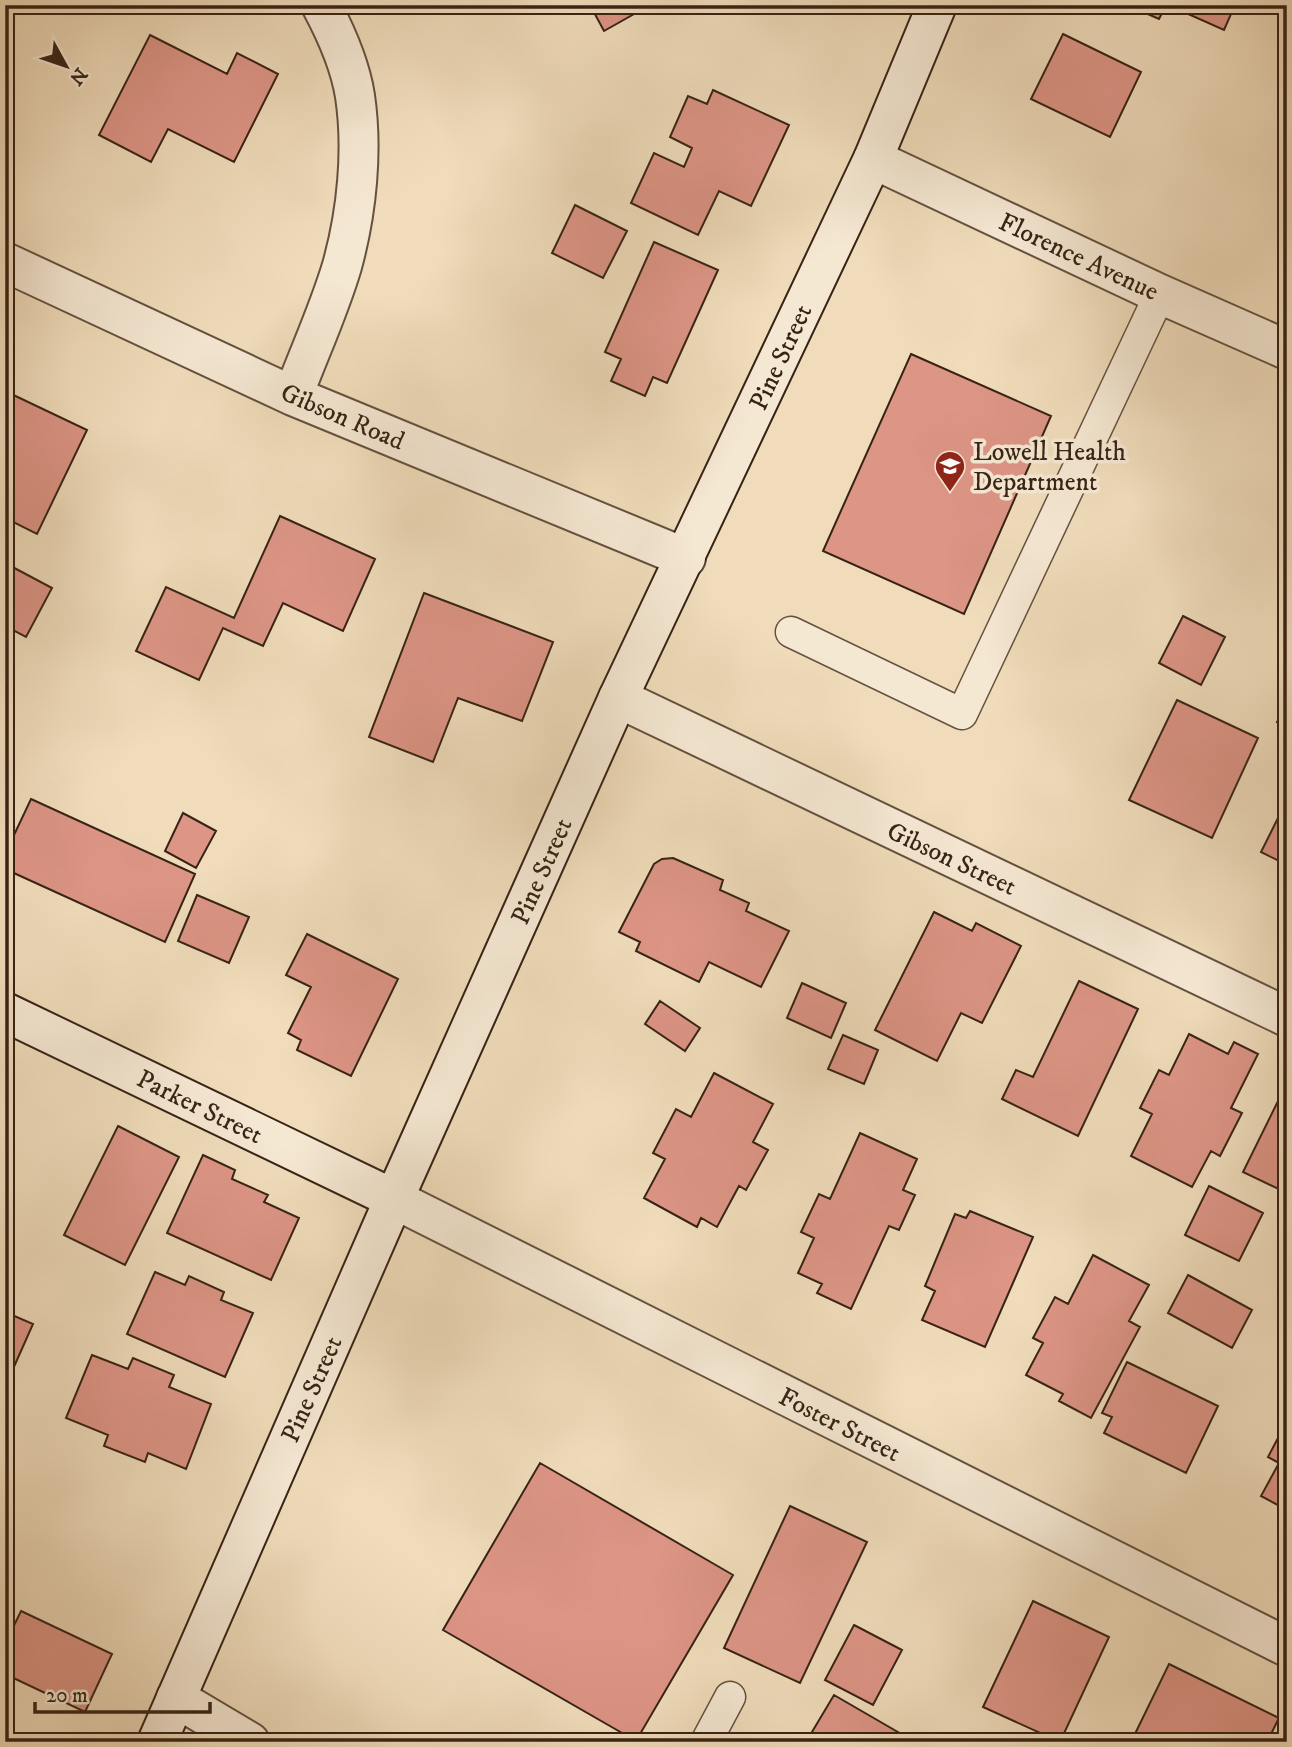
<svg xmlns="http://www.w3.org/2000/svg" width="1292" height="1747" viewBox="0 0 1292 1747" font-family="'IM FELL DW Pica',serif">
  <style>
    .building { fill: #dd9586; stroke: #372315; stroke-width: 2 }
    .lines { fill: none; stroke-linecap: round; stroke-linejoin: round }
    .lane-casing { stroke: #65513e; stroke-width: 33 }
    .street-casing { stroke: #65513e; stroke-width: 42 }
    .secondary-casing { stroke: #372315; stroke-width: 42 }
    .lane { stroke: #f5e8d3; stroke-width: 30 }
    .street { stroke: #f5e8d3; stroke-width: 38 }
    .secondary { stroke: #f5e8d3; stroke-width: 38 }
    .labels { text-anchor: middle; stroke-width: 7; stroke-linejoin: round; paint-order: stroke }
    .street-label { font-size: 26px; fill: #372315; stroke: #f5e8d3 }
    .poi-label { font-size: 26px; fill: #372315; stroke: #f5e8d3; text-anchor: start }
  </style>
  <rect width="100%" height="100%" fill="#f0dcbb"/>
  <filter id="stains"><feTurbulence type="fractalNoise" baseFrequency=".00286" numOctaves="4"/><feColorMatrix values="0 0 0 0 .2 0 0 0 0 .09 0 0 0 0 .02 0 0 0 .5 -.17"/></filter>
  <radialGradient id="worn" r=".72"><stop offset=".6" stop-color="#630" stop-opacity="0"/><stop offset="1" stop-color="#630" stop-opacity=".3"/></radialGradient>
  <!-- building -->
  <path class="building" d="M197 5H219L216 13Z
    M590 5H650L604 31Z
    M1127 5H1166L1159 19Z
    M1168 5H1235L1224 30Z
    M1063 34 1141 72 1110 137 1031 99Z
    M150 35 227 74 237 53 278 74 234 162 168 129 151 162 99 135Z
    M713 90 789 125 751 206 719 191 698 235 631 203 654 153 684 167 692 148 670 137 688 96 707 104Z
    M575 205 627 231 603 278 552 253Z
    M654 242 718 270 667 383 653 377 645 396 611 381 621 359 605 352Z
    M911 354 1051 416 964 614 823 551Z
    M5 391 87 430 37 534 5 518Z
    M280 516 375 559 343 631 283 603 263 646 223 628 199 680 136 651 166 587 234 618Z
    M5 563 52 588 26 637 5 626Z
    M424 593 553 642 522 721 458 698 433 762 369 737Z
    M1183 616 1225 637 1201 685 1159 663Z
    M1177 700 1258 738 1212 838 1129 800Z
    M1287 704V727L1277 722Z
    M31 799 195 874 165 942 5 869V854Z
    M1287 800V865L1261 852Z
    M5 812 11 814 6 826 14 828 5 850Z
    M183 813 216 831 196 868 165 851Z
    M673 858 723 880 720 890 749 903 746 911 789 931 761 987 709 962 699 982 636 951 640 942 619 932 654 864 662 859Z
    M197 895 249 917 229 963 178 941Z
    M934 912 972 931 976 923 1021 946 982 1023 961 1013 937 1061 875 1030Z
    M307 934 398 979 351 1076 297 1050 301 1040 288 1033 311 987 286 975Z
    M1079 981 1138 1009 1078 1136 1002 1099 1016 1070 1033 1077Z
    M802 983 846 1003 831 1038 787 1018Z
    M660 1001 700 1028 685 1051 645 1024Z
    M1189 1034 1228 1054 1234 1042 1258 1054 1231 1108 1242 1113 1220 1156 1211 1151 1192 1187 1131 1156 1152 1114 1140 1108 1159 1070 1169 1075Z
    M843 1035 878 1050 864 1084 828 1069Z
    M714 1073 773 1104 753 1142 768 1150 746 1190 739 1186 717 1227 701 1218 697 1227 644 1198 665 1159 653 1153 676 1109 691 1117Z
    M1283 1091 1287 1093V1193L1243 1172Z
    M118 1126 179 1157 125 1265 64 1235Z
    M860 1133 917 1159 903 1190 915 1195 899 1230 889 1226 851 1309 817 1293 822 1284 798 1273 814 1238 801 1232 819 1194 830 1199Z
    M203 1155 235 1170 232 1179 268 1195 264 1202 299 1218 271 1280 167 1233Z
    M1209 1186 1263 1213 1239 1261 1185 1235Z
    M970 1211 1033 1237 985 1347 922 1320 935 1291 925 1286 955 1214 966 1218Z
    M1093 1255 1149 1285 1129 1321 1140 1327 1091 1418 1059 1401 1063 1394 1026 1375 1043 1343 1033 1338 1055 1297 1068 1304Z
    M155 1272 185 1285 189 1276 224 1292 221 1300 253 1313 225 1377 127 1334Z
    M1188 1275 1252 1310 1232 1348 1168 1313Z
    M5 1312 33 1324 5 1387Z
    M92 1355 128 1369 133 1358 174 1375 169 1387 211 1404 186 1469 148 1453 145 1462 104 1446 108 1435 66 1418Z
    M1127 1362 1218 1406 1186 1473 1104 1433 1112 1417 1102 1413Z
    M1287 1421V1510L1261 1496 1279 1463 1268 1457Z
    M540 1463 733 1575 636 1741 443 1630Z
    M790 1506 867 1542 800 1683 724 1648Z
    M1033 1601 1109 1637 1060 1742 983 1707Z
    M21 1611 112 1654 85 1712 5 1674V1644Z
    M854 1625 902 1650 873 1705 825 1680Z
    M1169 1664 1279 1718 1267 1742H1131Z
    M834 1695 915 1742H806Z"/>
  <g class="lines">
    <!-- lane casing -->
    <g class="lane-casing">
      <path id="lane" d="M791 632 962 714 1160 294
        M706 1742 730 1697"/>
    </g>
    <!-- street casing -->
    <g class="street-casing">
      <path id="street" d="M873 159 1160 294 1287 350
        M5 262 293 396 686 558
        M293 396C309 353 329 310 342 266 357 212 363 150 355 96 350 64 336 33 321 5
        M618 698 1287 1017
        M394 1199 1287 1647
        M176 1698 250 1742"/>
    </g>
    <!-- secondary casing -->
    <g class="secondary-casing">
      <path id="secondary" d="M5 1012 394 1199
        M157 1742 394 1199 618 698 873 159 937 5"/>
    </g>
    <!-- lane -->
    <use href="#lane" class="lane"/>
    <!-- street -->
    <use href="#street" class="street"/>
    <!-- secondary -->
    <use href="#secondary" class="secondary"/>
  </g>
  <!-- icons -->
  <defs>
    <g id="school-pin" transform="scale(1.575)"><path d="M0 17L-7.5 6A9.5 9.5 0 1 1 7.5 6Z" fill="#8f2418" stroke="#f5e8d3"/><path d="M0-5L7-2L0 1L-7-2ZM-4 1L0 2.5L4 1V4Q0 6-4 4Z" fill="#fff"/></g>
  </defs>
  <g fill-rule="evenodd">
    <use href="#school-pin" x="950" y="466"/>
  </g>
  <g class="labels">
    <!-- street labels -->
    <g class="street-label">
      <text transform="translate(1079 256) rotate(25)" y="9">Florence Avenue</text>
      <text transform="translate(780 357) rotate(-65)" y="9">Pine Street</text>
      <text transform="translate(343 416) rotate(23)" y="9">Gibson Road</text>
      <text transform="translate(952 858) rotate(25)" y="9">Gibson Street</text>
      <text transform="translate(541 871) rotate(-66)" y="9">Pine Street</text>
      <text transform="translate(200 1106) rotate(26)" y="9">Parker Street</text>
      <text transform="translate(311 1389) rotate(-66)" y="9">Pine Street</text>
      <text transform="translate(840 1424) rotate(27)" y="9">Foster Street</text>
    </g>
    <!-- poi labels -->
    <g class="poi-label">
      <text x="973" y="460">Lowell Health<tspan x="973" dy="30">Department</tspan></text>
    </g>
  </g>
  <!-- margin -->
  <rect width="1292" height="1747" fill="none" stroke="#f0dcbb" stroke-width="28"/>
  <rect x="7" y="7" width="1278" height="1733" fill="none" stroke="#372315" stroke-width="3.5"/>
  <rect x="14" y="14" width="1264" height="1719" fill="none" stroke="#372315" stroke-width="2"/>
  <!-- north arrow -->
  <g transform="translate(66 66) rotate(130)" stroke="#f5e8d3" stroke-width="5" paint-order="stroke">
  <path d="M0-5L12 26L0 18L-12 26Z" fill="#372315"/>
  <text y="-10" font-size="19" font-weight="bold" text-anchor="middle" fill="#372315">N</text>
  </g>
  <!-- scale -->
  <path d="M35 1702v10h175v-10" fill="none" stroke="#372315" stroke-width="3.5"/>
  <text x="46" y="1702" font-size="21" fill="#372315" stroke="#f5e8d3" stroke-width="5" paint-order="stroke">20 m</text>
  <rect width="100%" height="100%" filter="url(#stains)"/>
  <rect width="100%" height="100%" fill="url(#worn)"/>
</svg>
